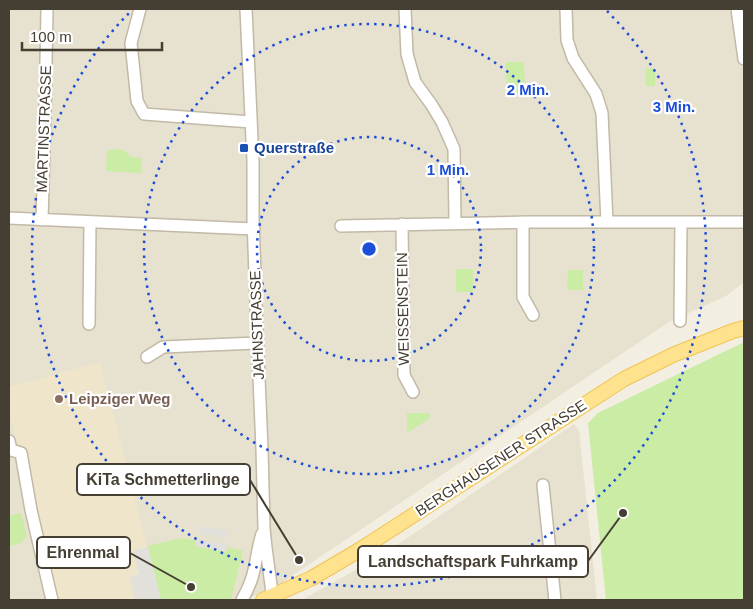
<svg xmlns="http://www.w3.org/2000/svg" width="753" height="609" viewBox="0 0 753 609" font-family="Helvetica,sans-serif">
  <style>
    .residential { fill: #e7e1cf }
    .education { fill: #eee5ca }
    .green { fill: #caeca5 }
    .parking { fill: #e2e0db }
    .lines { fill: none; stroke-linecap: round; stroke-linejoin: round }
    .minor-casing { stroke: #c2b9a6; stroke-width: 14 }
    .major-casing { stroke: #efc553; stroke-width: 16 }
    .minor { stroke: #fff; stroke-width: 11 }
    .major { stroke: #ffe28e; stroke-width: 14 }
    .ring { fill: none; stroke: #1d4ed8; stroke-width: 2.5; stroke-dasharray: 2.5 5 }
    .transit-dot { fill: #1a4fb4; stroke: #fff; stroke-width: 2 }
    .education-dot { fill: #8d6e63; stroke: #fff; stroke-width: 2 }
    .labels { text-anchor: middle; stroke-width: 4.5; stroke-linejoin: round; paint-order: stroke }
    .street-label { font-size: 15px; fill: #453e32; stroke: #fff }
    .transit-label { font-size: 15px; font-weight: bold; fill: #164399; stroke: #fff; text-anchor: start }
    .education-label { font-size: 15px; font-weight: bold; fill: #785e54; stroke: #fff; text-anchor: start }
    .centre { fill: #1d4ed8; stroke: #fff; stroke-width: 2.5 }
    .ring-label { font-size: 15px; text-anchor: middle; font-weight: bold; fill: #1d4ed8; stroke: #fff; stroke-width: 4.5; stroke-linejoin: round; paint-order: stroke }
    .leader { fill: none; stroke: #453e32; stroke-width: 2 }
    .callout-dot { fill: #453e32; stroke: #fff; stroke-width: 2 }
    .callout { fill: #fff; stroke: #453e32; stroke-width: 2 }
    .callout-label { font-size: 16px; text-anchor: middle; font-weight: bold; fill: #453e32 }
  </style>
  <rect width="100%" height="100%" fill="#f3eee2"/>
  <!-- residential -->
  <path class="residential" d="M9 9H744V282L726 296 669 322 274 588 244 600H9Z
    M574 424 579 431 597 600H302L384 554Z"/>
  <!-- education -->
  <path class="education" d="M100 362 147 546 161 600H57L49 571 24 453 17 444 9 412V387Z"/>
  <!-- green -->
  <path class="green" d="M506 62H524L525 94H507Z
    M652 68 655 70V86H646L645 69Z
    M115 149 124 150 131 157 142 158 141 173 106 171 107 151Z
    M456 269H473V292H456Z
    M568 270H583V290H567Z
    M744 343V600H606L588 423 598 413 740 344Z
    M407 413H430V418L407 433Z
    M21 513 27 536 21 543 9 546V516Z
    M182 538 196 541 195 546 226 552 228 547 243 551 231 600H161L147 546Z"/>
  <!-- parking -->
  <path class="parking" d="M199 526 229 531 227 539 198 533Z
    M198 539 227 544 226 551 196 546Z
    M148 547 161 600H135L130 576 139 574 133 551Z"/>
  <g class="lines">
    <!-- minor casing -->
    <g class="minor-casing">
      <path id="minor" d="M140 9 131 43 137 101 144 114 251 122
        M246 9 253 161V219L257 330 262 449 264 528 266 548 273 600
        M405 9 407 54 415 82 431 104 442 122 454 149 455 223
        M566 9 567 40 573 58 596 94 602 113 607 222
        M737 9 744 59
        M9 218 254 229
        M42 220 45 115 47 9
        M523 222V297L533 315
        M402 224 404 375 413 392
        M341 226 528 222H744
        M680 321 681 222
        M89 324 90 222
        M147 357 163 347 258 343
        M9 441 11 450 21 453 31 510 52 600
        M543 485 555 600
        M242 600C247 591 252 581 254 570 257 558 258 546 262 534"/>
    </g>
    <!-- major casing -->
    <g class="major-casing">
      <path id="major" d="M263 600 312 578 361 549 624 379 675 354 733 331 744 328"/>
    </g>
    <!-- minor -->
    <use href="#minor" class="minor"/>
    <!-- major -->
    <use href="#major" class="major"/>
  </g>
  <!-- distance rings -->
  <g class="ring">
    <circle cx="369" cy="249" r="112"/>
    <circle cx="369" cy="249" r="225"/>
    <path d="M607 11A337 337 0 1 1 131 11"/>
  </g>
  <!-- markers -->
  <rect class="transit-dot" x="239" y="143" width="10" height="10" rx="2.5"/>
  <circle class="education-dot" cx="59" cy="399" r="5"/>
  <g class="labels">
    <!-- street labels -->
    <g class="street-label">
      <text transform="translate(44 129) rotate(-88)" y="5">MARTINSTRASSE</text>
      <text transform="translate(403 309) rotate(-91)" y="5">WEISSENSTEIN</text>
      <text transform="translate(257 325) rotate(-92)" y="5">JAHNSTRASSE</text>
      <text transform="translate(501 458) rotate(-33)" y="5">BERGHAUSENER STRASSE</text>
    </g>
    <!-- transit labels -->
    <g class="transit-label">
      <text x="254" y="153">Querstraße</text>
    </g>
    <!-- education labels -->
    <g class="education-label">
      <text x="69" y="404">Leipziger Weg</text>
    </g>
  </g>
  <circle cx="369" cy="249" r="8" class="centre"/>
  <g class="ring-label">
    <text x="528" y="95">2 Min.</text>
    <text x="674" y="112">3 Min.</text>
    <text x="448" y="175">1 Min.</text>
  </g>
  <!-- callouts -->
  <path class="leader" d="M299 560L250 480M191 587L130 553M623 513L588 561"/>
  <g class="callout-dot">
    <circle cx="299" cy="560" r="5"/>
    <circle cx="191" cy="587" r="5"/>
    <circle cx="623" cy="513" r="5"/>
  </g>
  <g class="callout">
    <rect x="77" y="464" width="173" height="31" rx="5"/>
    <rect x="37" y="537" width="93" height="31" rx="5"/>
    <rect x="358" y="546" width="230" height="31" rx="5"/>
  </g>
  <g class="callout-label">
    <text x="163" y="485">KiTa Schmetterlinge</text>
    <text x="83" y="558">Ehrenmal</text>
    <text x="473" y="567">Landschaftspark Fuhrkamp</text>
  </g>
  <!-- border -->
  <rect width="753" height="609" fill="none" stroke="#453e32" stroke-width="20"/>
  <!-- scale -->
  <path d="M22 42v8h140v-8" fill="none" stroke="#453e32" stroke-width="2.5"/>
  <text x="30" y="42" font-size="15" fill="#453e32" stroke="#ffffff" stroke-width="4" paint-order="stroke">100 m</text>
</svg>
